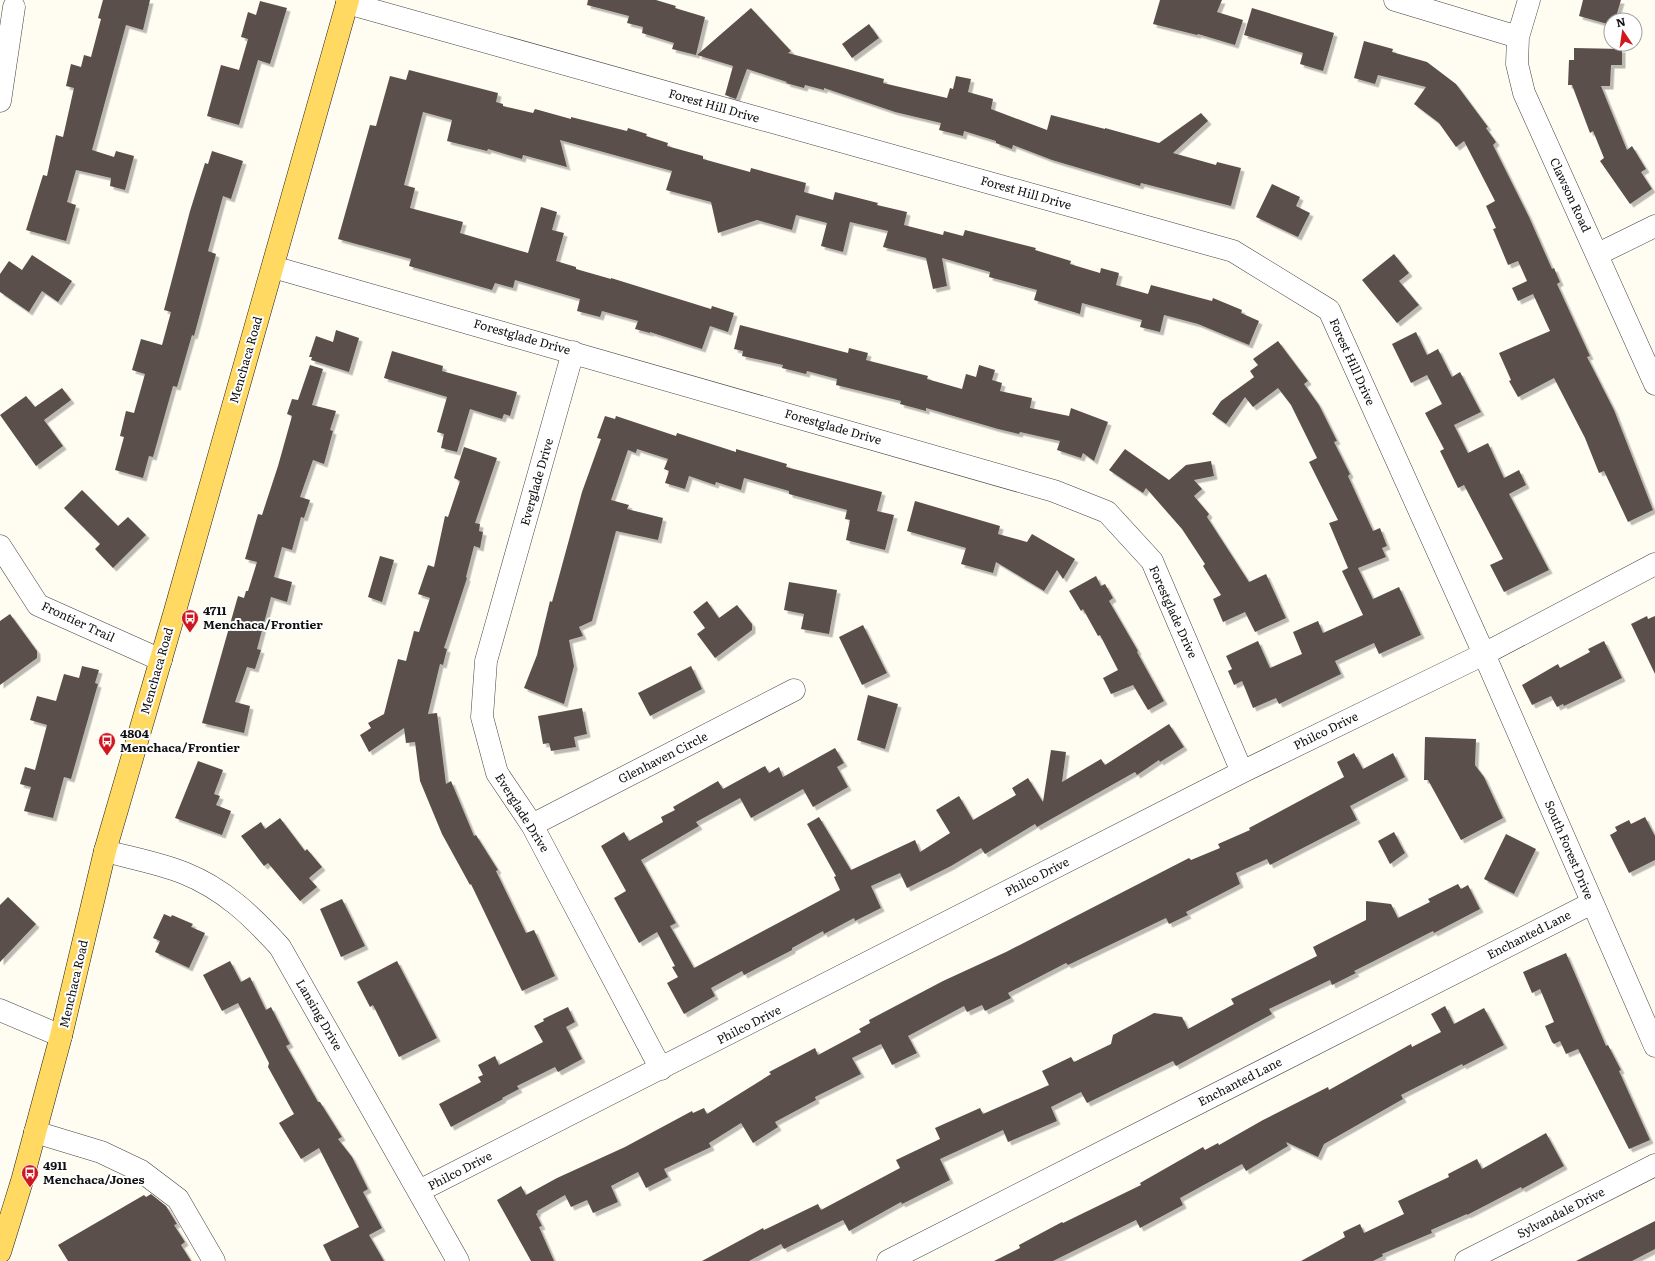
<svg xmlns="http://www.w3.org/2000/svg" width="1655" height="1261" viewBox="0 0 1655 1261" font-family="Literata,serif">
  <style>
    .building { fill: #5a504b; filter: url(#shadow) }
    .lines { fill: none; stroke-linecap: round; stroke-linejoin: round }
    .minor-casing { stroke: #434343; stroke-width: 23 }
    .major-casing { stroke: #212121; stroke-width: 23 }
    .minor { stroke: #fff; stroke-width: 22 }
    .major { stroke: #ffd962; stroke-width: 22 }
    .labels { text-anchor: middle; stroke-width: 4; stroke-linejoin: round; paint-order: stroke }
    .street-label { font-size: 12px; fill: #101010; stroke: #fff }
    .poi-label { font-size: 12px; font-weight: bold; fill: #101010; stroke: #fff; text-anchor: start }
  </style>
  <defs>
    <filter id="shadow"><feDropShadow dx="3.5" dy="3.5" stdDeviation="0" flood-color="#0004"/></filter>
  </defs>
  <rect width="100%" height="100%" fill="#fffcf2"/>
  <!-- building -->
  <path class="building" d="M103 0H150L143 30 126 25 92 150 114 157 116 151 134 156 125 190 110 186 111 178 76 170 67 202 76 205 66 241 26 230 43 175 47 176 56 135 63 137 74 88 66 86 71 64 81 67 84 55 91 57 101 19 98 18Z
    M588 0H656L676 6 675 8 705 17 696 55 672 49 674 43 642 33 643 27 627 23 629 16 587 5Z
    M1160 0H1222L1217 12 1243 20 1235 45 1198 34 1197 35 1153 24Z
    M1583 0H1621L1615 20H1611V25L1579 16Z
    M260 1 287 8 270 64 258 60 239 125 207 116 221 65 239 70 248 39 241 37 248 12 256 15Z
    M751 8 791 51 788 53 884 79 883 83 947 98 950 88 953 89 956 76 971 79 968 92 993 99 991 109 1047 130 1051 115 1105 129V128L1159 143 1201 113 1208 121 1173 153 1216 165 1217 162 1241 168 1231 206 1141 183 1140 186 1052 160 1013 145 1012 149 996 143V141L964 131 963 136 939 130 941 123 895 112 824 88V90L805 85 804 88 786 83 787 82 747 69 736 99 725 95 733 66 697 55Z
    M1252 8 1334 33 1323 71 1300 64 1303 53 1244 35Z
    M869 24 879 38 852 58 842 44Z
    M1364 41 1393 49 1392 52 1427 62 1456 84 1488 127 1486 128 1496 142 1493 145 1529 217 1552 269 1554 268 1560 282 1557 284 1590 356 1587 357 1614 410 1653 510 1628 522 1604 471 1599 473 1585 438 1554 378 1518 397 1509 381 1511 380 1499 353 1550 331 1533 294 1518 301 1512 288 1527 281 1518 261 1508 265 1493 229 1496 228 1486 206 1495 201 1464 141 1456 147 1439 123 1414 104 1426 87 1378 75 1375 84 1354 78Z
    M1574 48 1622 49V65H1611L1610 86H1601L1627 150 1632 146 1646 169 1641 172 1652 189 1630 204 1600 161 1604 158 1593 131 1590 133 1572 85H1568L1569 60H1574Z
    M409 70 498 93 496 102 503 104V106L533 113 535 109 571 119V117L627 131 628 128 647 134 646 136 668 143 667 146 703 156V159L750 172 751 168 806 183 804 192 833 200 835 192 878 203 877 205 907 212 904 225 943 235 944 231 963 236 965 230 1036 248 1035 250 1071 261 1070 264 1100 273 1101 268 1119 273 1116 285 1148 294 1151 285 1212 301 1213 298 1242 310 1241 313 1259 321 1249 345 1198 324 1164 315 1160 332 1140 327 1142 320 1082 303 1080 314 1034 300 1037 290 989 277 990 272 942 258 947 286 933 289 926 258 883 247 888 231 850 222 843 252 821 246 827 223 796 215 792 230 757 220 718 233 711 202 666 190 672 171 560 140 567 167 523 155 522 159 488 149 487 151 447 141 452 120 423 112 404 185 415 188 410 208 463 222 460 233 528 253 541 207 557 212 552 230 564 233 556 261 576 267V269L611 279V278L711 309 712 306 734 313 728 332 710 326 702 349 650 332V333L635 329 638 321 602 311 600 317 577 311 580 299 515 280 513 288 495 283 492 290 409 266 411 259 338 239 370 125 376 126 390 76 406 80Z
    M212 151 243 161 231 199 223 196 208 251 216 254 194 336 192 335 177 387 173 386 153 457 149 456 143 478 115 470 124 437 120 436 126 411 134 413 145 374 132 370 141 339 162 345 171 312 164 310 190 211 205 163 208 164Z
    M1272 184 1300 197 1296 206 1310 213 1298 237 1256 217Z
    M1394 254 1409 273 1399 281 1419 305 1397 323 1362 280Z
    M32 255 72 281 58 302 42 291 29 312 0 292V274L9 261 22 270Z
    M740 325 848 353 849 348 868 353 866 360 928 376 927 379 962 389 966 374 976 377 979 365 995 370 992 380 1002 383 1000 391 1032 398 1030 408 1069 416 1071 408 1108 422 1094 461 1083 453 1081 458 1057 450 1060 441 1020 432 1019 434 998 429 926 408V411L915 408 900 404 901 401 836 385 837 379 807 371 806 374 782 368 783 365 742 356 743 351 734 349Z
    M336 330 359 338 349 372 311 360 312 357H309L316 336 333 342Z
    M1416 332 1427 355 1438 349 1452 377 1460 372 1481 412 1454 425 1468 453 1488 443 1504 478 1519 470 1526 485 1509 494 1549 570 1504 592 1490 565 1503 559 1464 485 1458 488 1440 451 1444 449 1425 413 1442 404 1427 375 1411 383 1392 344Z
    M1278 341 1308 381 1304 384 1319 405 1337 441 1334 442 1350 474 1348 476 1373 531 1380 528 1387 546 1382 548 1386 557 1358 568 1373 599 1399 587 1421 635 1379 654 1374 643 1335 661 1341 674 1279 704 1276 698 1253 708 1242 681 1234 685 1228 671 1232 669 1226 656 1258 641 1270 668 1302 654 1293 632 1318 621 1323 633 1363 615 1342 571 1348 568 1329 523 1338 520 1309 462 1317 458 1291 405 1278 388 1253 407 1245 397 1226 424 1212 414 1221 401 1254 377 1250 371 1258 365 1253 359Z
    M392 351 443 366 442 371 517 392 510 416 504 414 502 419 470 409 457 452 441 448 444 434 437 432 447 397 384 378Z
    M310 365 323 369 312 405 336 411 330 430 333 431 324 464 313 460 300 497 310 500 304 518 301 517 292 550 282 547 274 577 292 582 287 602 271 597 257 649 261 650 255 669 247 667 235 702 250 706 244 733 202 723 238 596 244 598 246 591H248L257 562 245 559 258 514 262 515 278 466 292 416 287 414 292 399 298 400Z
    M62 388 71 400 44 420 63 446 36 466 0 415 26 396 35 407Z
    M605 416 615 419 616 416 676 436 677 433 736 452V449L787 464 786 467 882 492 877 511 894 515 885 550 846 540 850 520 845 519 847 510 789 494V491L744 478 741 490 716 482 715 485 689 476 685 489 665 483 669 471 664 469 668 459 637 449 636 453 628 450 611 500 629 505 627 509 663 518 658 540 616 531 592 621 579 627 583 636 569 640 574 666 564 704 524 688 537 655 550 601 552 602 582 492 601 439 597 438Z
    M464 447 497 458 475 523 480 524 479 531 483 532 480 548 474 546 466 577 467 578 444 648 447 649 443 665 440 664 428 714 437 713 446 784 451 781 474 836 476 835 498 870 496 871 526 933 534 930 555 976 522 991 471 884 470 885 442 834 420 781 415 742 406 743 404 728 369 752 360 735 371 728 368 723 384 714 398 659 406 661 414 631 419 632 430 598 418 594 428 565 434 567 445 516 448 517 460 481 454 478Z
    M1125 449 1169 480 1186 465 1211 461 1214 476 1194 480 1202 489 1194 496 1209 514 1207 517 1249 582 1266 574 1286 618 1255 632 1245 612 1223 622 1213 599 1221 595 1203 566 1205 564 1182 529 1146 488 1143 493 1109 470Z
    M82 490 118 526 128 517 146 535 113 568 95 549 100 544 64 508Z
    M915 501 1000 526 998 534 1027 542 1032 534 1075 559 1063 579 1057 570 1044 591 996 562 993 573 961 564 966 548 907 531Z
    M380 556 394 560 382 602 368 597Z
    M1096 576 1101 586 1105 584 1113 598 1109 601 1138 651 1137 652 1164 701 1148 710 1133 685 1111 694 1103 678 1118 670 1100 635 1098 636 1083 609 1081 611 1069 591Z
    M789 582 837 590 829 634 801 629 804 614 784 610Z
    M707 601 719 618 737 605 752 624V630L715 658 697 634 705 628 693 612Z
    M10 614 37 651V658L0 685V621Z
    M1647 616 1648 619 1655 616V674L1631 624Z
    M863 625 887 673 862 685 839 637Z
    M1604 641 1622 678 1564 706 1563 704 1557 707 1551 696 1532 705 1522 685 1558 664 1560 668 1590 652 1588 649Z
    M82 666 99 670 95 683 98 684 71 779 64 777 53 818 24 811 31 787 20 784 25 767 35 770 47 725 30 720 37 696 56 701 64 674 79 678Z
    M691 666 702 689 650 716 638 693Z
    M868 695 898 704 885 749 857 740Z
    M582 708 587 734 574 737 576 747 551 751 549 743 543 744 538 716Z
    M1169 724 1184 747 1160 762 1159 760 1137 775 1135 772 1037 827 1035 824 985 854 981 848 951 866 907 888 900 873 871 886 881 908 855 921 854 918 824 934 823 931 792 948V950L744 975 742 971 711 988 715 996 684 1014 667 983 678 977 672 967 675 966 657 932 639 943 614 898 626 891 601 846 624 832 629 841 663 822 661 817 675 810 673 807 718 781 723 789 765 766 769 773 779 767 783 777 835 748 844 763 837 767 848 787 813 807 803 789 751 818 740 798 696 822 699 826 641 860 676 923 670 926 694 968 840 890 834 877 836 876 807 824 819 817 851 870 915 840 920 852 950 833 936 810 959 796 973 820 1016 795 1012 788 1028 778 1043 802 1051 750 1066 752 1062 782 1101 759 1105 765Z
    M1425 737 1476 739 1475 765 1484 777 1503 818 1461 840 1428 780H1424Z
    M1354 753 1363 769 1393 753 1405 777 1350 806 1357 820 1270 865 1267 859 1236 873 1240 884 1186 912 1188 915 1169 924 1166 918 1068 965 1066 963 1008 993 1011 998 985 1011 982 1005 967 1012 964 1006 908 1036 917 1053 892 1065 881 1044 852 1058 861 1074 815 1097 816 1100 775 1122 778 1127 753 1143 741 1123 709 1143 711 1147 664 1169 668 1177 646 1188 638 1172 611 1186 618 1202 593 1213 587 1200 571 1207 565 1195 537 1211 538 1212 536 1214 542 1226 539 1227 554 1261H531L497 1200 521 1186 526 1195 557 1178 625 1147 692 1111 693 1113 704 1108 707 1114 771 1074 769 1072 815 1048 818 1055 861 1032 859 1029 870 1023 869 1020 943 981 1006 952 1189 858 1191 860 1220 848 1218 844 1250 830 1249 828 1344 777 1337 762Z
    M198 761 223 770 214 794 220 796 216 805 231 811 222 835 175 818Z
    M1645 817 1655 836V860L1629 873 1610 835 1617 831 1615 827 1629 820 1631 824Z
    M280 818 305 851 307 849 322 867 309 878 317 887 300 901 268 863 264 866 241 836 261 822 265 829Z
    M1394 832 1405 853 1390 864 1378 841Z
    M1506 834 1536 849 1514 894 1484 879Z
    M1458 884 1461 889 1468 885 1480 909 1434 933 1433 931 1374 961 1354 971 1356 973 1332 985 1330 980 1269 1009 1272 1014 1176 1066 1173 1061 1087 1103 1081 1092 1051 1107 1057 1121 1008 1142 1003 1130 940 1159 950 1180 902 1204 901 1202 849 1231 843 1220 784 1249 781 1244 749 1261H702L763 1228 764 1230 818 1204 821 1210 900 1168 896 1160 940 1139 935 1128 980 1108 983 1114 1049 1085 1042 1071 1071 1057 1074 1062 1111 1044 1113 1035 1154 1013 1182 1017 1188 1029 1234 1004 1231 999 1317 956 1313 947 1366 920V901L1391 904 1398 918 1430 902 1428 899Z
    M8 897 36 924 0 962V905Z
    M342 899 365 946 341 957 320 909Z
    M164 914 171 917 172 915 193 924 191 927 205 933 189 968 155 952 160 941 153 938Z
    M1566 953 1606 1046 1608 1045 1621 1070 1619 1071 1650 1140 1629 1149 1578 1049 1566 1054 1560 1041 1554 1044 1552 1042 1545 1026 1554 1022 1540 989 1532 993 1523 972Z
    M230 961 241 982 250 977 266 1010 271 1007 290 1044 286 1046 318 1102H320L342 1137 338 1139 352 1157 368 1189 363 1192 382 1228 369 1235 384 1261H331L323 1245 359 1227 319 1148 301 1159 279 1123 294 1114 268 1067 269 1063 238 1003 222 1011 203 975Z
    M397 961 437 1038 399 1057 373 1005 370 1007 357 982Z
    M1445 1006 1454 1024 1484 1008 1504 1045 1463 1066 1462 1064 1401 1095 1403 1099 1324 1144 1318 1157 1286 1142 1288 1146 1246 1171 1242 1164 1180 1198 1183 1205 1140 1228 1136 1220 1053 1261H994L1020 1248 1019 1245 1062 1222 1063 1223 1141 1185 1140 1183 1203 1147 1205 1150 1218 1143 1219 1145 1263 1120 1328 1087 1329 1090 1411 1044 1412 1047 1441 1032 1431 1014Z
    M568 1007 575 1022 566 1027 582 1059 558 1072 555 1067 517 1086 519 1089 502 1098 503 1099 451 1127 439 1104 481 1082 478 1077 483 1075 478 1065 495 1056 499 1065 543 1042 534 1026 544 1021 543 1019Z
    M1546 1133 1564 1166 1522 1189 1521 1187 1467 1215V1214L1431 1230 1432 1233 1382 1254 1383 1256 1373 1261H1301L1345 1237 1343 1232 1360 1224 1364 1233 1404 1214 1398 1201 1449 1177 1448 1174 1477 1159 1482 1169Z
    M151 1194 166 1206 177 1224 174 1225 185 1242 181 1245 191 1261H68L58 1245 144 1195 146 1197Z
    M1655 1221V1249L1632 1261H1576Z"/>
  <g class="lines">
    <!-- minor casing -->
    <g class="minor-casing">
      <path id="minor" d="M1395 0 1518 37
        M1529 0 1518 37 1517 64 1524 93 1655 384
        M347 3 1233 251 1329 310 1484 654 1655 1046
        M0 101 14 7
        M1598 254 1655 226
        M273 267 1054 491 1107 512 1152 561 1242 772
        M573 352 486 661 482 717 497 773 532 825 661 1069
        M0 546 38 605 161 660
        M532 825 794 690
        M105 851C131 858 159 863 184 873 224 889 252 916 280 947L458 1261
        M0 1010 61 1036
        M35 1132 101 1152 141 1171 178 1199 214 1261
        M419 1191 1242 772 1484 654 1655 564
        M888 1261 1592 903
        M1466 1261 1655 1165"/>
    </g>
    <!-- major casing -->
    <g class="major-casing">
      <path id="major" d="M0 1252 22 1181 61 1036 105 851 175 611 348 0"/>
    </g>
    <!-- minor -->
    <use href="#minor" class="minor"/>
    <!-- major -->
    <use href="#major" class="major"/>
  </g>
  <!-- icons -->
  <defs>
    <g id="bus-pin" transform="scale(0.9)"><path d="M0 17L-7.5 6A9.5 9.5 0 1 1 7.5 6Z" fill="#d01720" stroke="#fff"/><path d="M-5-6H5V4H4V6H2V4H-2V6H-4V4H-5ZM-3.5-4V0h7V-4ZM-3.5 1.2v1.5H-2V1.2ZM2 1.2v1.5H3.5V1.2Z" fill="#fff"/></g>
  </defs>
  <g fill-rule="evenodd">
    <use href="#bus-pin" x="190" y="618"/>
    <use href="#bus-pin" x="107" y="741"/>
    <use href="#bus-pin" x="30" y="1173"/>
  </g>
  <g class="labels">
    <!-- street labels -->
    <g class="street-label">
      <text transform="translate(714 106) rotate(16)" y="4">Forest Hill Drive</text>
      <text transform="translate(1026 193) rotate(16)" y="4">Forest Hill Drive</text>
      <text transform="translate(1570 195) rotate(65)" y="4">Clawson Road</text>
      <text transform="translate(522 337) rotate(16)" y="4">Forestglade Drive</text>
      <text transform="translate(246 360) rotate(-74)" y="4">Menchaca Road</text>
      <text transform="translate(1352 362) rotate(66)" y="4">Forest Hill Drive</text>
      <text transform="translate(833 427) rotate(16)" y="4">Forestglade Drive</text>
      <text transform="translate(537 482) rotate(-74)" y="4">Everglade Drive</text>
      <text transform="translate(1173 612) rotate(66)" y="4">Forestglade Drive</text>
      <text transform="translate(78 622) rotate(25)" y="4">Frontier Trail</text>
      <text transform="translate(157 671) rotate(-74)" y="4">Menchaca Road</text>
      <text transform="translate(1326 731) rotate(-26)" y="4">Philco Drive</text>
      <text transform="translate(663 758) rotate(-27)" y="4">Glenhaven Circle</text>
      <text transform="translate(522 813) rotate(58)" y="4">Everglade Drive</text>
      <text transform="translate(1569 850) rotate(67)" y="4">South Forest Drive</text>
      <text transform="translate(1037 877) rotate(-27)" y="4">Philco Drive</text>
      <text transform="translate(1529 935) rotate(-27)" y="4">Enchanted Lane</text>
      <text transform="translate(74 984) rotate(-77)" y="4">Menchaca Road</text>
      <text transform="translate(319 1015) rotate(60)" y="4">Lansing Drive</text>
      <text transform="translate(749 1025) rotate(-27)" y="4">Philco Drive</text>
      <text transform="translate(1240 1082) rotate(-27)" y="4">Enchanted Lane</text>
      <text transform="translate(460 1171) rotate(-27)" y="4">Philco Drive</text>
      <text transform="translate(1561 1213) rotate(-27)" y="4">Sylvandale Drive</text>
    </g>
    <!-- poi labels -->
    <g class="poi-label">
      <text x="203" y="615">4711<tspan x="203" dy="14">Menchaca/Frontier</tspan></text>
      <text x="120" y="738">4804<tspan x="120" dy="14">Menchaca/Frontier</tspan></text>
      <text x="43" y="1170">4911<tspan x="43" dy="14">Menchaca/Jones</tspan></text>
    </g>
  </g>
  <!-- north arrow -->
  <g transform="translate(1623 32) rotate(347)"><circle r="19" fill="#ffffff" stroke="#9f9f9f"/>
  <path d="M0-3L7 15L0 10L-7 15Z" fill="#d01720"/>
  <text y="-6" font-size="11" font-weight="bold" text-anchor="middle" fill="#101010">N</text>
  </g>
</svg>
